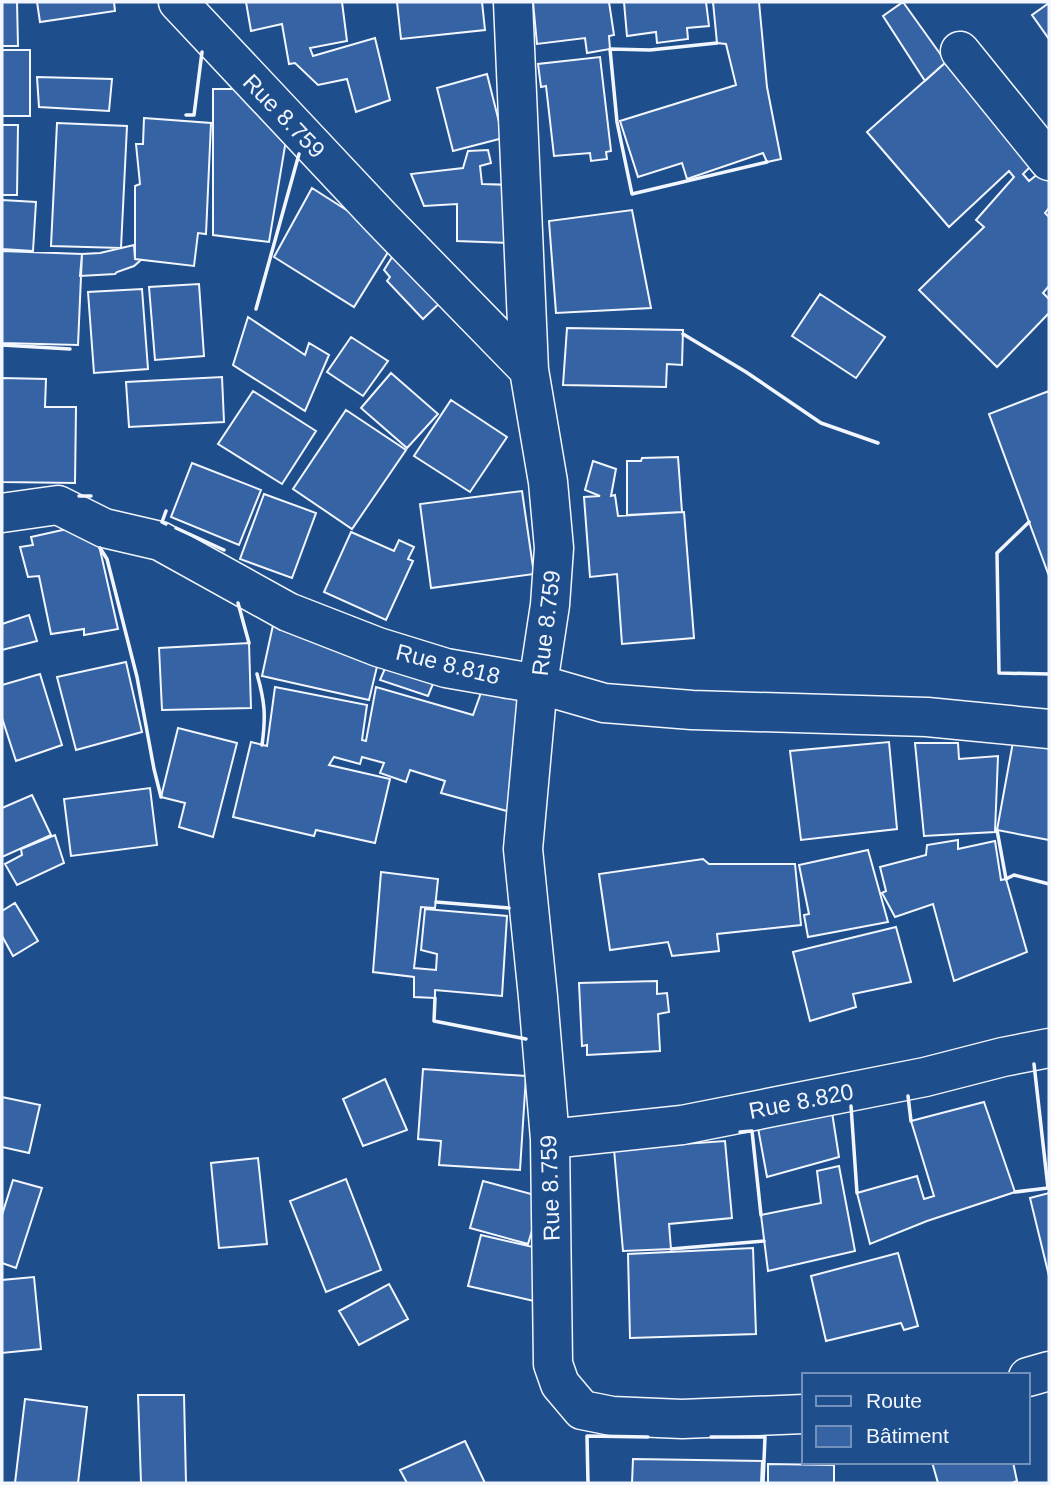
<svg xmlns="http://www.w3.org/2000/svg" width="1051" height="1485" viewBox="0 0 1051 1485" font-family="Helvetica,sans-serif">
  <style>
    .building { fill: #3563a3; stroke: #f2f6ff; stroke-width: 2 }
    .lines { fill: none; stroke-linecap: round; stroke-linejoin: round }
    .minor-casing { stroke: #f2f6ff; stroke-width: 41 }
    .minor { stroke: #1f4e8c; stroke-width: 38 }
    .wall { stroke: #f2f6ff; stroke-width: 3.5 }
    .labels { text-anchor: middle; stroke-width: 5; stroke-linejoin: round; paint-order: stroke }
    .street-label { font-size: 23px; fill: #f2f6ff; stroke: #1f4e8c }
  </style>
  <rect width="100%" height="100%" fill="#1f4e8c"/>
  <!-- building -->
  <path class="building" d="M2 2H17L18 46H2Z
    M37 2H114L115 11 40 22Z
    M246 2H342L347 41 310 48 313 56 375 38 390 100 356 112 347 79 318 85 295 63 289 64 282 24 251 31Z
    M397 2H482L485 30 401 39Z
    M533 2H609L614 35 609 36 610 49 587 53 585 38 537 44Z
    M624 2H706L709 26 687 28 688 39 657 43 656 32 627 36Z
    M713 2H759L767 87 781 159 767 162 763 153 687 179 682 163 638 177 620 121 736 85 726 44 717 43Z
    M903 2 946 62 925 81 883 16Z
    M1049 3V39L1032 15Z
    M2 50H30V116H2Z
    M600 57 611 151 606 152 607 159 591 161 590 153 554 156 546 86 541 87 538 64Z
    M946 62 1034 163 1023 174 1029 181 1044 169 1049 175V208L1045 213 1049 217V286L1043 293 1049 299V313L997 367 919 290 984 227 976 220 1014 177 1009 171 949 227 867 132Z
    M487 74 503 138 453 151 437 88Z
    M37 77 112 79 109 111 39 107Z
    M213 89H240L288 128 269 242 213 235Z
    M144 118 211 123 206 234 198 233 194 266 135 259V186L140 184 136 144H143Z
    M57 123 127 126 121 248 51 246Z
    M2 125H18L17 195H2Z
    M488 150 491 163 480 166 482 184 514 185 511 243 457 241V204L424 206 411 174 463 168 468 151Z
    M312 188 395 241 354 307 274 257Z
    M2 200 36 202 33 251 2 249Z
    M632 210 651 308 556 313 549 221Z
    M134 245 135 259 141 260 134 266 117 272 115 274 80 276 82 254 100 253Z
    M399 246 445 298 423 319 387 281 390 277 384 270Z
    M2 251 82 254 78 345 2 343Z
    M199 284 204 356 155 360 149 287Z
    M142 289 148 369 94 373 88 292Z
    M820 294 885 337 856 378 792 336Z
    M248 317 305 355 309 343 329 355 305 411 233 365Z
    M567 328 683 330 682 365 667 364 666 387 563 385Z
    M351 337 388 361 363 396 327 372Z
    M391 373 438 414 407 448 361 408Z
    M222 377 224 422 129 427 126 382Z
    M2 378 46 379 45 407H76L75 483 2 482Z
    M253 391 316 431 282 484 218 444Z
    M1049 391V576L989 414Z
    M451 400 507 437 470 492 414 456Z
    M346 410 406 450 352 529 293 489Z
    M678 457 682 512 627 515V461H641L642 458Z
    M593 461 616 469 611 496 615 495 618 516 684 512 694 638 622 644 617 574 590 577 584 497 600 496 585 490Z
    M192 463 261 490 239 545 171 517Z
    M522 491 534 574 431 588 420 504Z
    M264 494 316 513 292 578 240 559Z
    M94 523 118 629 84 635V629L51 634 39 576 28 577 20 547 33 545 31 537Z
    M351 532 394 551 399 540 414 547 408 559 413 561 386 620 324 592Z
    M29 615 37 641 2 650V624Z
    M273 625 380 654 369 700 262 676Z
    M249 643 251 708 162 710 159 648Z
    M390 657 437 674 428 696 380 680Z
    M126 662 142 732 76 750 57 677Z
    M40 674 62 745 16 761 2 718V685Z
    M275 687 367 705 362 740 366 741 376 687 473 715 482 690 504 698 505 688 534 697 514 813 441 793 445 781 410 770 406 782 380 773 384 763 362 757 360 764 334 757 329 765 390 779 375 843 316 830 314 836 233 817 251 742 267 746Z
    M178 728 237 743 213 837 179 827 185 803 161 797Z
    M1015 731 1049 737V840L997 830Z
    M889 742 897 829 801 840 790 751Z
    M915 743H958L959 759 998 756 995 832 924 836Z
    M150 788 157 845 71 856 64 799Z
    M32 795 51 835 2 857V808Z
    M55 835 64 863 17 885 5 864 22 855 21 849Z
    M958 840V849L995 841 1001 880 1006 879 1027 952 954 981 933 904 895 917 882 893 886 891 880 867 926 855 927 845Z
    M868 850 888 922 808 937 804 915 809 914 799 865Z
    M703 859 709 864H795L801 925 717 934 719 951 672 956 668 942 610 950 599 874Z
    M381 872 438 879 435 908 421 907 414 968 436 970 437 954 421 950 425 909 507 916 502 996 435 990V998L414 997V977L373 972Z
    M15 903 38 941 13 956 2 936V911Z
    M896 927 911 982 853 994 856 1007 810 1021 793 952Z
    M657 981V994L667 993 669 1012 658 1014 660 1051 587 1055V1045L582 1046 579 983Z
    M423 1069 526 1076 520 1170 439 1165 441 1141 418 1139Z
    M385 1079 407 1130 363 1146 343 1099Z
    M2 1097 40 1105 29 1153 2 1147Z
    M984 1102 1015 1192 927 1221 870 1244 857 1193 917 1176 924 1199 934 1196 911 1121Z
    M831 1106 839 1157 767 1177 758 1128Z
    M725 1141 732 1218 669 1224 671 1249 623 1251 614 1149Z
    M258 1158 267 1244 219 1248 211 1163Z
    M839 1166 855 1251 768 1271 761 1215 821 1203 817 1171Z
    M346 1179 381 1270 326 1292 290 1201Z
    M13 1180 42 1188 16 1268 2 1263V1215Z
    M483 1181 542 1197 528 1244 470 1228Z
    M1049 1193V1276L1030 1198Z
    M481 1235 546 1250 534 1301 468 1286Z
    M753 1248 756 1334 630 1338 628 1254Z
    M898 1253 918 1326 904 1330 901 1323 826 1341 811 1276Z
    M34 1277 41 1349 2 1353V1280Z
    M389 1284 408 1319 359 1345 339 1311Z
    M138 1395H184L186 1483H141Z
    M25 1399 87 1407 78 1483H15Z
    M465 1441 485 1483H407L400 1470Z
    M633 1459 762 1461 761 1483H632Z
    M932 1462H1013L1017 1481 1012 1483H938Z
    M768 1464 834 1465V1483H768Z"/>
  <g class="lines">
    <!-- minor casing -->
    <g class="minor-casing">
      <path id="minor" d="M178 2 381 218 529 370 548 482 554 548 550 605 538 684 523 849 538 997 550 1139 553 1364 560 1384 582 1410 612 1416 682 1419 804 1414
        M513 2 529 370
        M960 51 1049 161
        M2 513 58 505 104 528 160 541 288 612 378 647 446 668 538 684 604 703 692 710 927 717 1049 729
        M550 1139 682 1125 925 1077 1003 1057 1049 1048
        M1028 1377 1049 1371"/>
    </g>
    <!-- minor -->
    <use href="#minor" class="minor"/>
    <!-- wall -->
    <path class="wall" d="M717 43 650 50 610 49 617 122 632 194 767 162
      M186 115H194L202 52
      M256 309 299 154
      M683 334 746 372 821 423 878 443
      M2 345 70 349
      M79 496H91
      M166 511 162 522 166 524
      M1029 522 997 553 999 673 1049 674
      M176 528 224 550
      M100 548 107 559 137 677 154 769 161 797
      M238 603 249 643
      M257 674C265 702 266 716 262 745
      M997 830 1006 879 1014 875 1049 884
      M436 902 509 908
      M435 998 434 1021 526 1039
      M908 1096 911 1121
      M851 1106 857 1193
      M740 1132 752 1131 761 1215
      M1015 1192 1048 1188 1034 1064
      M671 1249 764 1241
      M711 1437H765L763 1483
      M588 1483 587 1436 648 1437"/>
  </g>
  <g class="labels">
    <!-- street labels -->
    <g class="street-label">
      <text transform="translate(284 116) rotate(46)" y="8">Rue 8.759</text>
      <text transform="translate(546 623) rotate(-83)" y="8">Rue 8.759</text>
      <text transform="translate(448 664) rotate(14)" y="8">Rue 8.818</text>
      <text transform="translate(801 1101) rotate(-11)" y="8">Rue 8.820</text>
      <text transform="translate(550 1188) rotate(-92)" y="8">Rue 8.759</text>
    </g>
  </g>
  <!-- border -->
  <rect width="1051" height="1485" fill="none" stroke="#f2f6ff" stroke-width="7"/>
  <!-- legend -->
  <rect x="802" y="1373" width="228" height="91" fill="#1f4e8c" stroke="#7391ba" stroke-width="2"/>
  <rect x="816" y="1396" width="35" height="10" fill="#1f4e8c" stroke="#7391ba" stroke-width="2"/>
  <text x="866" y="1408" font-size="21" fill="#f2f6ff">Route</text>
  <rect x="816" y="1426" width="35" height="21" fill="#3563a3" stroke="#7391ba" stroke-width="2"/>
  <text x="866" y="1443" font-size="21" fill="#f2f6ff">Bâtiment</text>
</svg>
